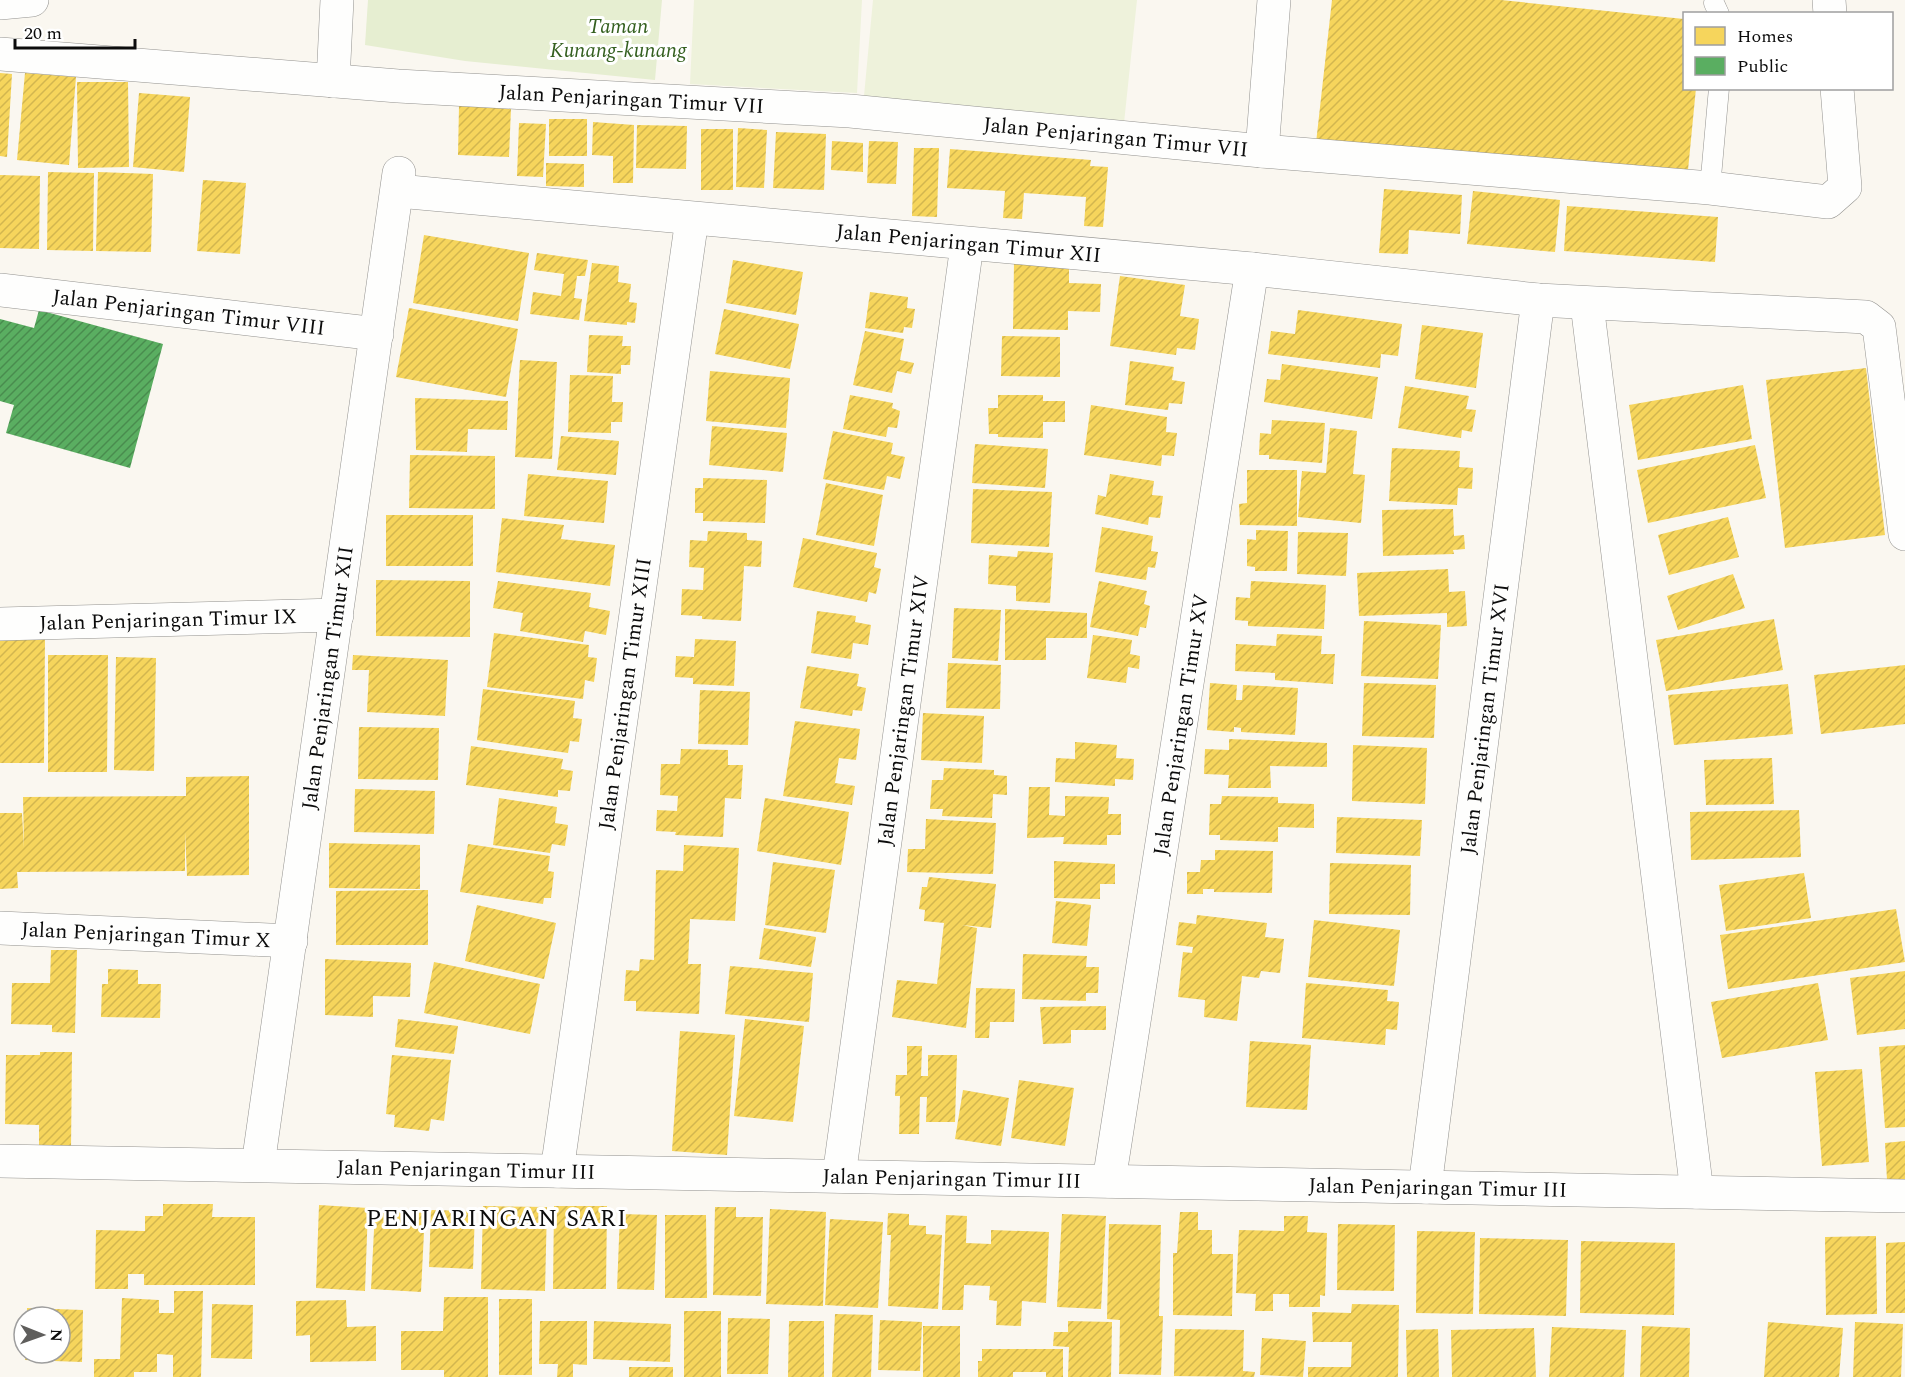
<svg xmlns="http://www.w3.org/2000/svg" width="1905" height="1377" viewBox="0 0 1905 1377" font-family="Spectral,serif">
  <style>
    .grass { fill: #e6eed1 }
    .pitch { fill: #eef2db }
    .homes { fill: url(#homes-hatch) }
    .public { fill: url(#public-hatch) }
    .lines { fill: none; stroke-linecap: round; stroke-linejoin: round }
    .lane-casing { stroke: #93928f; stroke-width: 21 }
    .street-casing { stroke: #93928f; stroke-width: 34 }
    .lane { stroke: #fefefd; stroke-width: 20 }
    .street { stroke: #fefefd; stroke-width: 33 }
    .labels { text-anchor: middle; stroke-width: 6; stroke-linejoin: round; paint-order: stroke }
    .park-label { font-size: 21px; font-style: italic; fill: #356020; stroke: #fff }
    .street-label { font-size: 21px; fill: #0c0c0c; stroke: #fff }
    .quarter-label { font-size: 24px; letter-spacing: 1.5px; fill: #0c0c0c; stroke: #fff }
  </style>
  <defs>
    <pattern id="homes-hatch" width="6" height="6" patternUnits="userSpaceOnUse" patternTransform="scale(1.5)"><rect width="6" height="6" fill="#f6d55c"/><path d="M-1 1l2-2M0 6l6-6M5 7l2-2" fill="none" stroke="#d2b64f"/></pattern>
    <pattern id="public-hatch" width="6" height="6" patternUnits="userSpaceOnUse" patternTransform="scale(1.5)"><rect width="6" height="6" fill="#5aae61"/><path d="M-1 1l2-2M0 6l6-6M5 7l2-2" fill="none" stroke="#498c4e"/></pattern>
  </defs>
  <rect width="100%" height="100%" fill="#faf7f0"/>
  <!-- grass -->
  <path class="grass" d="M368 0H662L655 80 465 61 365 45Z"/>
  <!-- pitch -->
  <path class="pitch" d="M694 0H862L857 93 690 84Z
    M873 0H1137L1124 123 864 96Z"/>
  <!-- homes -->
  <path class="homes" d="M1332 0H1501L1684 19V88H1696L1688 170 1316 143Z
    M0 73 12 74 7 157 0 156Z
    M25 73 76 77 69 165 17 160Z
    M77 82H128L129 167 78 168Z
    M139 93 190 97 184 172 133 167Z
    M459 106 511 108 509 157 458 155Z
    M549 119H587V156H549Z
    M593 122 634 125 633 183H613V156L592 155Z
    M519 123 546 124 543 177 517 176Z
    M637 125 687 126 686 169 636 168Z
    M738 128 767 130 764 188 736 187Z
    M701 129H733V190H701Z
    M776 132 826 134 824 190 773 188Z
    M832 141 863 143V172L831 170Z
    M869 141 898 142 896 184 867 183Z
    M914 148H939L937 217 912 216Z
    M950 149 1091 160 1090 166 1108 167 1103 227 1084 226 1086 197 1024 193 1022 219 1003 218 1005 191 947 188Z
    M546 163 584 164V187L546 186Z
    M48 172 94 173 93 251 47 250Z
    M98 172 153 174 151 252 96 251Z
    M0 175 40 176 39 249 0 248Z
    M203 180 246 183 240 254 197 251Z
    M1384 189 1462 195 1460 234 1409 230 1408 254 1379 253Z
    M1473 191 1560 200 1555 252 1467 244Z
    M1567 206 1718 217 1715 262 1564 251Z
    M424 235 529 253 518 321 413 303Z
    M537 253 588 260 585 276H577L574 298 582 299 579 320 530 314 533 292 561 296 564 274 534 270Z
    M733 260 803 272 796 315 726 303Z
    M592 263 619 266 618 282 631 284 629 302 637 303 635 323 627 322V325L584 321Z
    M1014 263 1069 264V283L1101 284 1100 312 1068 311V330L1013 329Z
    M1120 276 1185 285 1180 316 1199 319 1195 350 1177 348 1176 355 1110 346Z
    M870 292 908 297 907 308 915 309 912 328 904 327 903 333 865 328Z
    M409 308 518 329 506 397 396 377Z
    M724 309 799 324 790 369 715 354Z
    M1298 310 1402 324 1398 356 1381 354 1380 368 1268 354 1271 331 1295 334Z
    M1422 325 1483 333 1476 388 1415 379Z
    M865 331 904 339 900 360 914 363 911 374 897 371 892 393 853 385Z
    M589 335 623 336 622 346H631L630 365H621V374L587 372Z
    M1002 336 1060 337V377L1001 376Z
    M520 360 557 362 552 459 515 457Z
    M1130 361 1174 367 1172 380 1185 382 1182 404 1169 403 1168 410 1125 405Z
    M1282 364 1378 377 1372 419 1264 402 1267 379 1280 380Z
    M1866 368 1885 535 1785 548 1766 380Z
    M710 371 790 378 786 428 706 421Z
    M570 375 613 376 612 402H623L622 422H611V433L568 432Z
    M1743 385 1752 439 1638 460 1629 405Z
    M1405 386 1469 396 1466 409 1476 410 1472 432 1462 430 1461 438 1398 428Z
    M850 395 893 403 892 408 900 411 897 428 888 427 886 437 843 429Z
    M998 395H1043V401H1065V422H1043V438L998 437V434H989L988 408H998Z
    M415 398 508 401 507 430 468 429 467 452 416 450Z
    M1091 405 1167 417 1166 432 1177 433 1174 456 1162 455 1161 466 1084 455Z
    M1272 420 1325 423 1322 463 1269 459V455H1259L1260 433 1271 434Z
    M712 426 787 433 783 472 709 465Z
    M1330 428 1357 431 1353 474 1365 475 1361 523 1298 517 1302 471 1326 473Z
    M833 431 893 443 891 454 905 457 900 479 887 476 884 490 823 479Z
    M561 436 619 441 616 475 557 470Z
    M975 444 1048 449 1045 488 972 483Z
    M1755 445 1766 498 1648 523 1637 470Z
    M1392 448 1460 451 1459 467 1473 468 1472 489 1458 488 1457 505 1389 501Z
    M410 455 495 456V509L409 508Z
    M1247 470H1297V526L1240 525 1239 504 1247 503Z
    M528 474 608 481 604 523 524 516Z
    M1110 474 1154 481 1152 495 1163 496 1160 518 1149 517 1148 525 1095 514 1098 495 1106 497Z
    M703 478 767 480 765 523 703 521V513H695V488H703Z
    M826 483 883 495 874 546 816 535Z
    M973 489 1052 492 1049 547 971 543Z
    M1453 509 1454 536 1464 535 1465 549 1453 550 1454 554 1383 556 1382 510Z
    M386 515H473V566H386Z
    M1728 517 1739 557 1669 575 1658 535Z
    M502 518 564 525 561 539 615 545 610 586 496 572Z
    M1102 527 1153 536 1151 551 1158 552 1155 568 1148 567 1146 580 1095 572Z
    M1256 530 1288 531 1287 571H1255V567L1247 566V539L1256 540Z
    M708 531 747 533V540L762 541 761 567 744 566 741 621 702 619V616L681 615 682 589 703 590 704 568 689 567 690 540 707 541Z
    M1298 532 1348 533 1346 576 1297 574Z
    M803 538 877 553 874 567 881 569 876 594 869 592 867 602 793 587Z
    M1018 551 1053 553 1050 603 1016 601V586L988 584 989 555 1017 557Z
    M1448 569 1449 592 1465 591 1467 626 1447 627V613L1359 616 1357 573Z
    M1733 574 1745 608 1678 630 1667 596Z
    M376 580 470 581V637L376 636Z
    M498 581 591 593 589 607 610 611 606 635 585 631 583 642 520 631 523 613 493 608Z
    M1099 581 1147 591 1144 604 1150 606 1146 628 1140 627 1138 636 1090 627Z
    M1251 581 1326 585 1324 629 1248 626V621L1235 620 1236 597 1250 598Z
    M954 608 1001 610 998 661 952 658Z
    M1005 609 1087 613V638H1046V660H1005Z
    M817 611 856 616 855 622 871 625 868 645 853 643 851 659 811 653Z
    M1774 619 1783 670 1666 691 1656 640Z
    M1364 621 1441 625 1438 679 1361 676Z
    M494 633 589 645 588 657 597 658 594 682 585 680 583 699 487 687Z
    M1277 634 1322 636 1321 654H1335L1333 684 1275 680V673L1235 671 1236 644 1276 646Z
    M1093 635 1132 640 1130 654 1140 656 1139 669 1128 667 1126 683 1087 678Z
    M0 638 45 639 44 763H0Z
    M695 639 736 641 734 686 693 684V678L675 677 676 656 694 657Z
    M48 655H108L107 772H48Z
    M353 655 448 660 445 716 367 712 369 670H352Z
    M116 657 156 658 154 771 114 770Z
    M948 663 1001 665 1000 709 946 708Z
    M1905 665V724L1821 734 1814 675Z
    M807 666 859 674 857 686 866 688 862 711 853 710 852 716 800 708Z
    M1210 683 1237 685 1236 700H1242L1243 685 1298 688 1295 735 1241 732V728L1234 727V732L1207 730Z
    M1364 683 1436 685 1434 738 1362 736Z
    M1788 684 1793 734 1674 745 1668 695Z
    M483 689 575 701 573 718 582 719 579 742 570 741 568 753 477 740Z
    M700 690 750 692 748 745 698 744Z
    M923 713 984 716 982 763 921 760Z
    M795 721 860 729 856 760 839 758 835 783 855 786 852 805 783 796Z
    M359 727 439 728 438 780 358 779Z
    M1229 739 1327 743V767L1270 766 1271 788H1228L1229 775 1204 774 1205 749 1229 750Z
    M1075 742 1117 745 1116 758 1134 759 1133 780 1115 779V786L1055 782 1056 758 1075 759Z
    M1353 745 1427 748 1425 804 1352 801Z
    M471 746 563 759 561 769 573 771 570 791 558 790V797L466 785Z
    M681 749 728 750V765H743L741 799 725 798 723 837 675 835 676 832 656 831 657 810 677 811 678 796 660 795 661 764H680Z
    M1772 758 1774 804 1706 805 1704 760Z
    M944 768 994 770V775L1007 776V795L993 794 992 818 942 816 943 809H930L932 780H943Z
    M249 776V875L187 876 185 832V871L17 872 18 888 0 889V813H22L24 848 23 797 186 796V777Z
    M1029 787H1050L1049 815 1065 816V796L1109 797 1108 814H1121V835H1107V845L1063 844 1064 837 1027 838Z
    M355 789 435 791 434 834 354 832Z
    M1222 796 1278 797V803L1314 804V828L1278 827V842L1220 840V835H1209L1210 804H1221Z
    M499 798 557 807 555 823 568 825 565 846 552 844 550 853 493 845Z
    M765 798 849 812 841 865 757 851Z
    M1799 810 1801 857 1691 860 1690 812Z
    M1337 817 1422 820 1420 856 1336 853Z
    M926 819 996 823 993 874 907 872 908 849H925Z
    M329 843 420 845V889L329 888Z
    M468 844 550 856 548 871 554 872 551 898H544L543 904 460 892Z
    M684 845 739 848 735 921 690 919 688 964H701L699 1014 636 1011V1001H624L626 970 639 971 640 959 654 960 656 870 683 871Z
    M1215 850 1273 851 1272 893 1214 892V889H1203V894H1187V872H1200L1201 860H1215Z
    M1054 861 1115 864V884H1100V899L1054 898Z
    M773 862 835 870 826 933 765 925Z
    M1330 863 1411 865 1410 915 1329 914Z
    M1804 873 1811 918 1726 931 1719 885Z
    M929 877 996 884 991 928 962 925 977 928 966 1028 892 1017 897 980 937 984 944 923 924 921 925 910 919 909 922 887H927Z
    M428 890V945H336V891Z
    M1056 901 1091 905 1087 946 1052 943Z
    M477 905 556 923 544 979 465 961Z
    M1896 909 1905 962 1728 989 1720 935Z
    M1197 915 1267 923 1265 937 1284 939 1280 973 1261 971 1259 978 1242 976 1237 1021 1204 1017 1205 1000 1178 997 1183 952 1192 953 1193 947 1176 945 1179 922 1196 924Z
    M1314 920 1400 930 1394 986 1308 977Z
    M764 928 816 937 811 967 759 959Z
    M51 950H77L75 1033 52 1032V1025L11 1024 12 983H50Z
    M1023 954 1087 956 1086 967H1099L1098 993H1086V1001L1022 999Z
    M325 959 411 963 410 997 373 996V1017L325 1015Z
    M434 962 540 984 530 1034 424 1013Z
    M730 966 813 973 809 1022 725 1014Z
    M108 969 138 970V984H161L160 1018 101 1017 102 984H108Z
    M1905 971V1029L1857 1035 1850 978Z
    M1306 983 1388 990 1387 1001 1399 1002 1397 1030 1386 1029 1385 1045 1302 1038Z
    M1818 983 1828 1040 1722 1058 1711 1002Z
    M976 988 1015 989 1014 1022H990L989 1038H975Z
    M1106 1006V1030H1071V1043L1043 1044 1040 1007Z
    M398 1019 458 1026 454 1054 395 1047Z
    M745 1019 804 1026 793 1122 734 1116Z
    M680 1031 735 1035 727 1155 672 1151Z
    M1250 1041 1311 1045 1307 1110 1246 1107Z
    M1905 1045V1127L1885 1128 1879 1047Z
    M907 1046H922L921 1076H928V1055H957L955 1122H926L927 1097H920L919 1134H899L900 1096H895L896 1075H907Z
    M40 1052H72L71 1149H39V1125L5 1124 6 1055H40Z
    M392 1055 451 1060 444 1121 431 1119 429 1131 394 1127 395 1115 386 1114Z
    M1862 1069 1869 1162 1822 1166 1815 1072Z
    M1019 1080 1074 1088 1065 1146 1011 1138Z
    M963 1090 1009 1098 1001 1146 955 1139Z
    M1905 1141V1179L1887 1180 1885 1143Z
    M163 1204H213L212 1217H255V1285H144V1274H128V1289H95L96 1230 145 1231V1216H163Z
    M319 1205 368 1208 365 1291 316 1288Z
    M483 1206 547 1207 545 1291 481 1289Z
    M554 1206H607L606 1289H553Z
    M715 1207H736V1217H763L761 1296 713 1295Z
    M770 1209 826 1212 823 1306 766 1304Z
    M375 1210 425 1212 421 1292 371 1289Z
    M431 1210 475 1211 473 1269 429 1267Z
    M1180 1212H1198V1230H1212V1254H1233L1232 1316 1173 1315V1253H1177Z
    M888 1213 909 1214V1225L926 1226V1234L942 1235 938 1309 888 1306 891 1235H887Z
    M620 1214 657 1215 654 1290 617 1289Z
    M1062 1214 1106 1216 1101 1309 1057 1307Z
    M665 1215H706L707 1298H665Z
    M946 1215 967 1216 966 1243 991 1244V1230L1049 1232 1046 1303 1022 1301 1021 1326 996 1325 997 1301 989 1300 990 1286 964 1285 963 1310H942Z
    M1284 1216H1308L1307 1232 1327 1233 1325 1296 1320 1295V1307H1289V1294H1273V1311H1255L1256 1294 1236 1293 1239 1230 1284 1231Z
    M830 1219 883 1222 878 1308 825 1305Z
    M1109 1224 1161 1225 1159 1316H1163L1161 1375 1119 1374 1120 1320 1107 1319Z
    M1338 1224 1395 1225 1394 1291 1337 1290Z
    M1417 1231 1475 1232 1473 1314 1416 1313Z
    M1876 1236 1877 1314 1826 1315 1825 1237Z
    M1480 1238 1568 1240 1566 1316 1479 1314Z
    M1581 1241 1675 1243 1674 1315 1580 1313Z
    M1905 1242V1313H1886V1243Z
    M174 1291H203L201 1377H173V1355L157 1354V1372H134V1377H94V1359H120L122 1298 159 1300V1313H174Z
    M444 1297H488V1377H444V1370H401V1331H443Z
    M499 1299H532V1375H499Z
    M346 1300 347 1327 376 1326V1361L310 1362V1335L296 1336V1301Z
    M212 1304 253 1305 252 1359 211 1358Z
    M1352 1304 1399 1305 1398 1377H1308V1367H1351L1352 1342H1313L1312 1312 1351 1313Z
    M27 1308 83 1310 82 1362 25 1360 26 1353H60V1317H27Z
    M684 1311H721V1377H684Z
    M835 1314 873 1315 871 1377H832Z
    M728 1318 770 1319 768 1374H727Z
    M880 1320 922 1322 920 1371 878 1370Z
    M540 1321H587V1365L573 1364V1377H557L558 1364H539Z
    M594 1321 671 1324 670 1362 593 1359Z
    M789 1321H824V1377H788Z
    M1068 1321 1112 1322 1111 1377H1068L1069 1347 1053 1346 1054 1332H1068Z
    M1768 1322 1843 1328 1839 1377H1764Z
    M1855 1322 1903 1324 1901 1377H1853Z
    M923 1326H960V1377H923Z
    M1642 1326 1690 1328 1689 1377H1640Z
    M1552 1327 1626 1330 1624 1377H1549Z
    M1534 1328 1536 1377H1452L1451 1330Z
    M1175 1329 1244 1330 1243 1371 1255 1372 1254 1377 1174 1376Z
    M1438 1329 1439 1377H1407L1406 1330Z
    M1262 1338 1306 1341 1303 1377 1260 1375Z
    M982 1349H1063V1377H1046V1372H1013V1377H978V1361H982Z
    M629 1367H673V1377H629Z"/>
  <!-- public -->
  <path class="public" d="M39 310 163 344 130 468 6 433 14 405 0 401V319L34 328Z"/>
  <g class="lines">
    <!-- lane casing -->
    <g class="lane-casing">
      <path id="lane" d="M1714 3 1719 14
        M1710 188 1719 88"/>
    </g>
    <!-- street casing -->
    <g class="street-casing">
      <g id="street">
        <path d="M1829 0 1830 14"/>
        <path d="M0 3 32 0"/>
        <path id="s1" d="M0 54 398 86 850 111 1262 151 1710 188 1828 202 1845 187 1837 88"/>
        <path d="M333 81 337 0"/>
        <path d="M1262 151 1274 0"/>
        <path id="s2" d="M398 191 1252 269 1538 300 1866 317 1879 327 1905 534"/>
        <path id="s3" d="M0 290 377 334"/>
        <path d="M1587 304 1697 1192"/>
        <path id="s4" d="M0 624 337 615"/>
        <path id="s5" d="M0 928 291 941"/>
        <path id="s6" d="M0 1161 1905 1196"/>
        <path id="s7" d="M258 1165 399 173"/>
        <path id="s8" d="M557 1171 692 219"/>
        <path id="s9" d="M839 1176 967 245"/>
        <path id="s10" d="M1109 1181 1252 269"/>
        <path id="s11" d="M1425 1187 1538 300"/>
      </g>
    </g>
    <!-- lane -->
    <use href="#lane" class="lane"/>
    <!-- street -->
    <use href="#street" class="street"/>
  </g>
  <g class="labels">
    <!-- park labels -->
    <g class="park-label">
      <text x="618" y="33">Taman<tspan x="618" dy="24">Kunang-kunang</tspan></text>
    </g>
    <!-- street labels -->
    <g class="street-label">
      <text dy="7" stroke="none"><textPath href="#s1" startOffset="633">Jalan Penjaringan Timur VII</textPath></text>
      <text dy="7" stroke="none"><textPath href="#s1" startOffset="1119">Jalan Penjaringan Timur VII</textPath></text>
      <text dy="7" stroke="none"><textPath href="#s2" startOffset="573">Jalan Penjaringan Timur XII</textPath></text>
      <text dy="7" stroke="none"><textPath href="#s3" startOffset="190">Jalan Penjaringan Timur VIII</textPath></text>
      <text dy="7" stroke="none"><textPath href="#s4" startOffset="168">Jalan Penjaringan Timur IX</textPath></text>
      <text dy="7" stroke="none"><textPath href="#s7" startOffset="492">Jalan Penjaringan Timur XII</textPath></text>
      <text dy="7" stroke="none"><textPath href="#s8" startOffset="482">Jalan Penjaringan Timur XIII</textPath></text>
      <text dy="7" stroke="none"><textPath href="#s9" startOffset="470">Jalan Penjaringan Timur XIV</textPath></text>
      <text dy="7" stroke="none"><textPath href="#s11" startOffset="472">Jalan Penjaringan Timur XVI</textPath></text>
      <text dy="7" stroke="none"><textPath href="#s10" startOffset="462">Jalan Penjaringan Timur XV</textPath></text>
      <text dy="7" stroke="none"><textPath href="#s5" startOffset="146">Jalan Penjaringan Timur X</textPath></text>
      <text dy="7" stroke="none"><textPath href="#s6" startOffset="466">Jalan Penjaringan Timur III</textPath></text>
      <text dy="7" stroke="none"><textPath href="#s6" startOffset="952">Jalan Penjaringan Timur III</textPath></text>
      <text dy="7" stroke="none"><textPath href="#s6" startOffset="1438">Jalan Penjaringan Timur III</textPath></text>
    </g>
    <!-- quarter labels -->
    <g class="quarter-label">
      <text x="497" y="1226">PENJARINGAN SARI</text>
    </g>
  </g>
  <!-- legend -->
  <rect x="1683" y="12" width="210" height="78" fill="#ffffff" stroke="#9e9e9e" stroke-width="1.5"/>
  <rect x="1695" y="27" width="30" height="18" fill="#f6d55c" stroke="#9e9e9e" stroke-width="1.5"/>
  <text x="1737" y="42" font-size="18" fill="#0c0c0c">Homes</text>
  <rect x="1695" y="57" width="30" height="18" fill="#5aae61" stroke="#9e9e9e" stroke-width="1.5"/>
  <text x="1737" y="72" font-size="18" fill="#0c0c0c">Public</text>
  <!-- north arrow -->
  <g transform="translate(42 1335) rotate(91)"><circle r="28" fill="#ffffff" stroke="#9e9e9e" stroke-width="1.5"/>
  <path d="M0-4.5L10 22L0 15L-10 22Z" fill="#5f5e5c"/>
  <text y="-9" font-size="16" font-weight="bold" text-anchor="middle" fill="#0c0c0c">N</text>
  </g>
  <!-- scale -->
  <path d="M15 39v9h120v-9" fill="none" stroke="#0c0c0c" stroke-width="3"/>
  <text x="24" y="39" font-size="18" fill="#0c0c0c" stroke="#ffffff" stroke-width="4.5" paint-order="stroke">20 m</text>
</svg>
